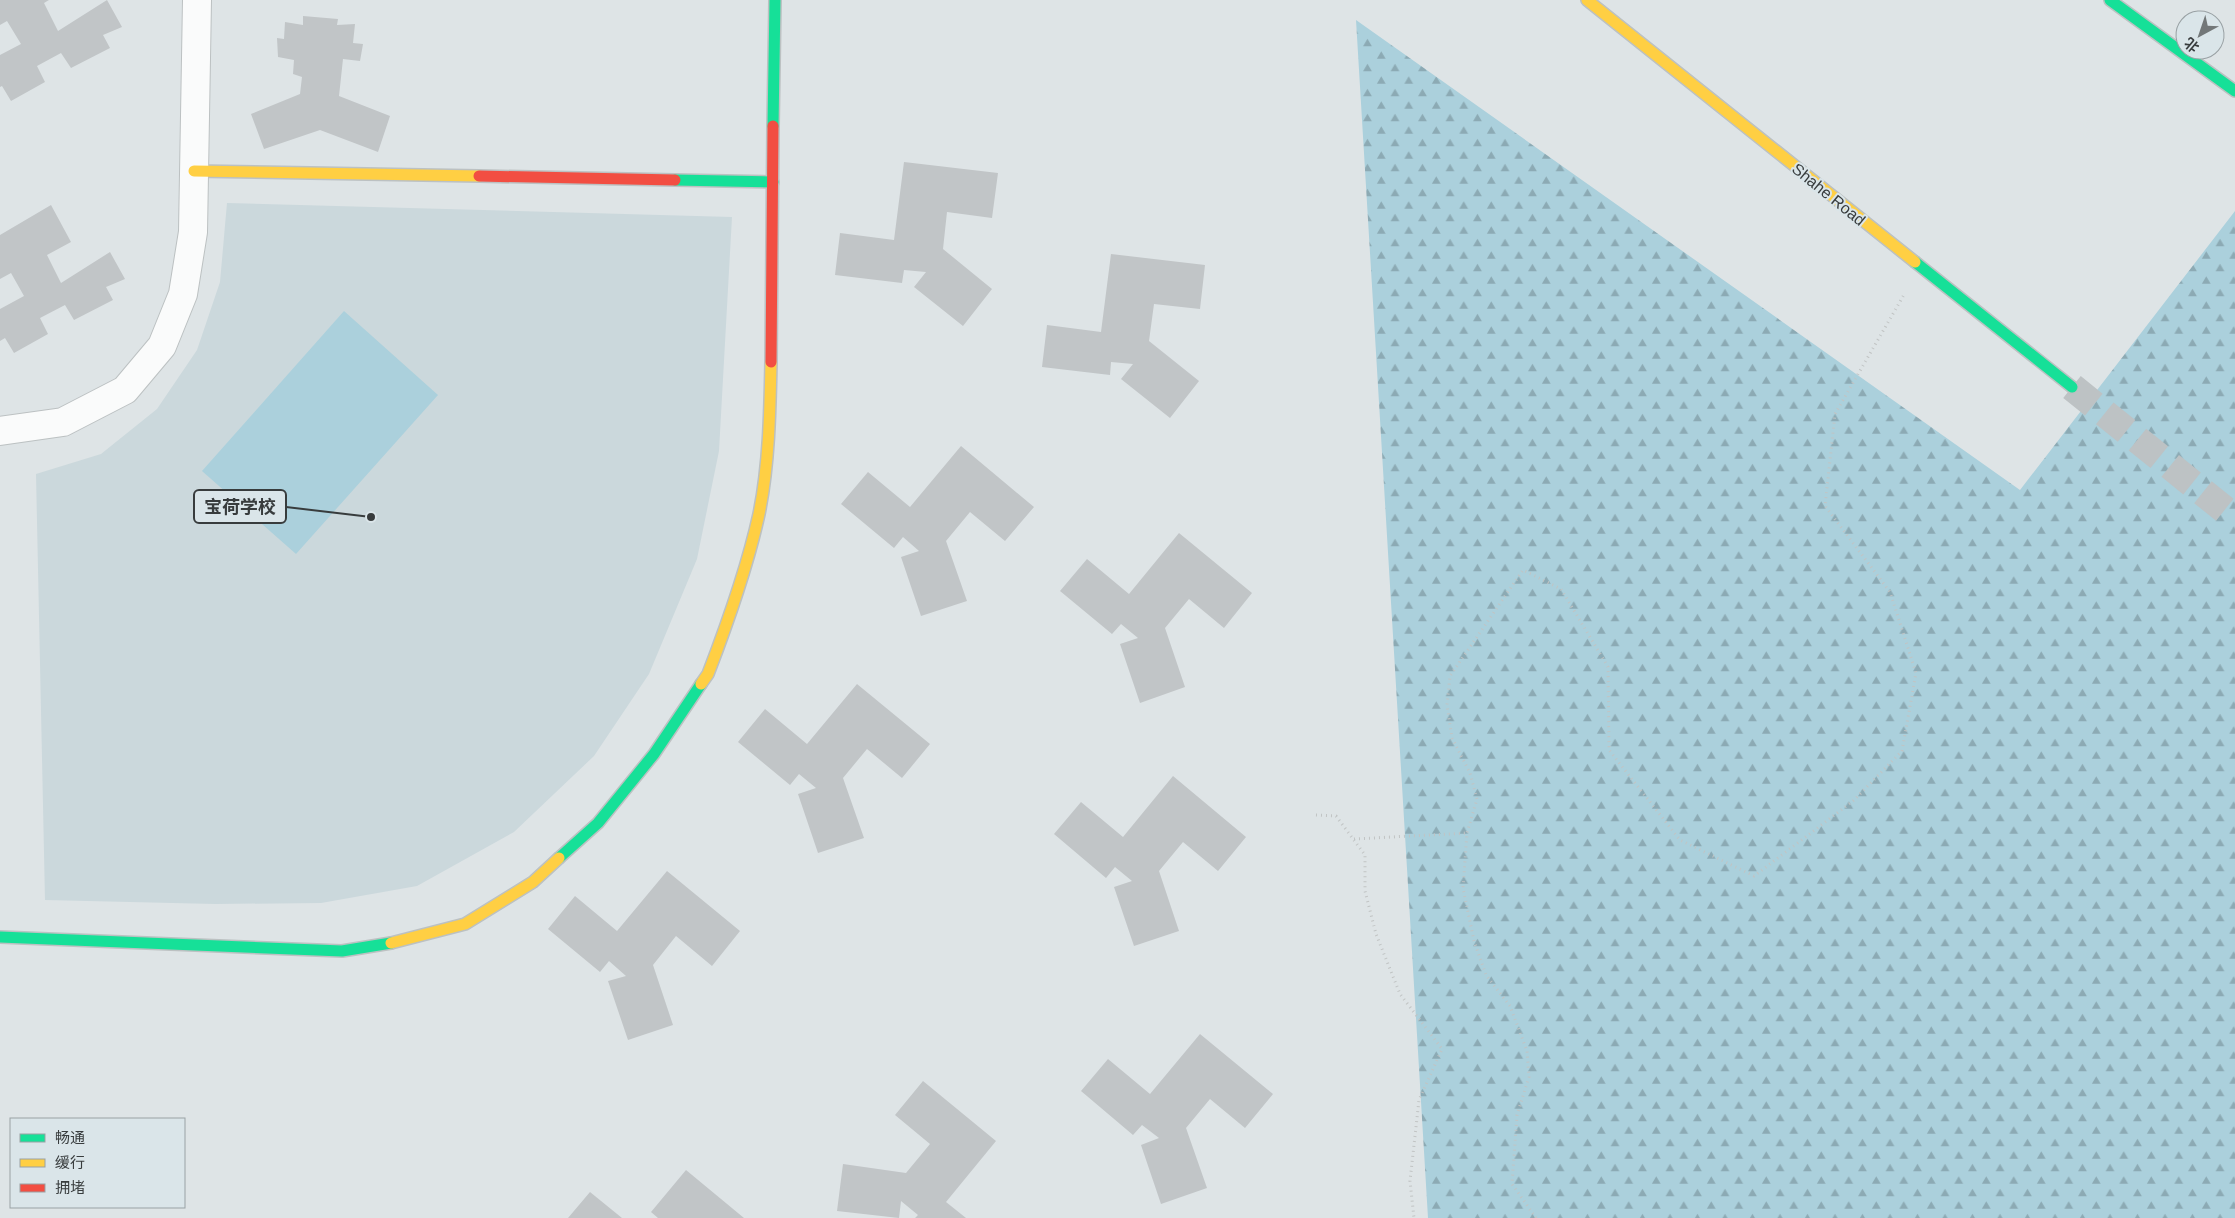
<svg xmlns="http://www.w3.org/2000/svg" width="2235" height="1218" viewBox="0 0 2235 1218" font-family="Helvetica,'Noto Sans SC',sans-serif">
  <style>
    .built { fill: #cbd8dc }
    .forest { fill: url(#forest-firs) }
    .pitch { fill: #abd0dc }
    .building { fill: #c1c5c7 }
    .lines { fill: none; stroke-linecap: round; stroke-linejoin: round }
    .primary-tunnel { stroke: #bdc2c4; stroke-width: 28; stroke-dasharray: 28 14; stroke-linecap: butt }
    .street-casing { stroke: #bcc1c2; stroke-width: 30 }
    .fast-casing { stroke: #bcc1c2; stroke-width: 14 }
    .slow-casing { stroke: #bcc1c2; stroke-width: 14 }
    .jam-casing { stroke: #bcc1c2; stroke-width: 14 }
    .path { stroke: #c1c4c4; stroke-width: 3; stroke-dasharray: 1 4; stroke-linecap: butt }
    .street { stroke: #fafbfb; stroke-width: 28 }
    .fast { stroke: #16e098; stroke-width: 11 }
    .slow { stroke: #ffcf43; stroke-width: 11 }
    .jam { stroke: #f24e42; stroke-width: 11 }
    .labels { text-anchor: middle; stroke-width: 4; stroke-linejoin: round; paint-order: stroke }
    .street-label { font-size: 16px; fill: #383c3d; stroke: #dae5e9 }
    .leader { fill: none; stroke: #383c3d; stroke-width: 2 }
    .callout-dot { fill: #383c3d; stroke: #dae5e9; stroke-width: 2 }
    .callout { fill: #dae5e9; stroke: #383c3d; stroke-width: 2 }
    .callout-label { font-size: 18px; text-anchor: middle; font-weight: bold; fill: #383c3d }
  </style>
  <defs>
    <pattern id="forest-firs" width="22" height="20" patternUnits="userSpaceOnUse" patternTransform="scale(1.25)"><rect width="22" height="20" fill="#abd0dc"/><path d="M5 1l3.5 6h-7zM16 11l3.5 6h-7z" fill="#8caab4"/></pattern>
  </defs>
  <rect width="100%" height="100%" fill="#dee4e6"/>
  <!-- built -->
  <path class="built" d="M227 203 732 217 719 451 697 559 649 674 594 756 514 832 417 886 321 903 215 904 45 900 36 474 101 454 157 409 197 350 220 282Z"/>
  <!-- forest -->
  <path class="forest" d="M1356 20 2020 490 2235 211V1218H1428Z"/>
  <!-- pitch -->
  <path class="pitch" d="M344 311 438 395 296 554 202 471Z"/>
  <!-- building -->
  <path class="building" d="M0 0H49L44 3 58 31 107 0 122 27 103 35 110 48 71 68 61 53 37 66 45 82 11 101 2 86 0 87V55L21 44 7 21 0 25Z
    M303 16 338 19 337 25 355 24 353 43 363 44 360 61 343 59 339 96 390 116 378 152 320 130 264 149 251 114 300 94 302 77 293 74 294 60 278 57 277 38 284 39 285 22 303 25Z
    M904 162 998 173 992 218 947 212 943 249 992 289 963 326 914 287 926 272 904 270 902 283 835 275 840 233 894 240Z
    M51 205 71 242 47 255 61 283 110 252 125 279 106 287 113 300 74 320 65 305 40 318 48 334 14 353 5 338 0 341V309L24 296 11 273 0 279V235Z
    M1111 254 1205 265 1200 309 1154 304 1149 341 1199 381 1170 418 1121 379 1133 364 1111 362 1110 375 1042 367 1047 325 1101 332Z
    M961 446 1034 507 1005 541 970 512 946 541 967 601 921 616 901 557 919 551 903 537 894 548 841 504 868 472 910 507Z
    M1179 533 1252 593 1224 628 1189 599 1165 628 1185 687 1140 703 1120 644 1138 638 1121 624 1112 634 1060 591 1087 559 1129 594Z
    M857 684 930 744 902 778 867 749 843 778 864 838 818 853 798 794 816 788 799 774 790 785 738 742 765 709 807 744Z
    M1173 776 1246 837 1218 871 1183 842 1159 871 1179 931 1134 946 1114 887 1132 881 1115 867 1106 878 1054 834 1081 802 1123 837Z
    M667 871 740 931 712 966 676 936 653 965 673 1025 628 1040 608 981 626 976 609 961 600 972 548 929 575 896 617 931Z
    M1200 1034 1273 1094 1245 1128 1210 1099 1186 1128 1207 1188 1161 1204 1141 1145 1159 1138 1142 1125 1133 1135 1081 1091 1108 1059 1150 1094Z
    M923 1081 996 1141 946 1202 966 1218H915L918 1215 901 1201 899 1218 837 1211 843 1164 906 1173 930 1144 895 1115Z
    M686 1170 744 1218H658L651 1212Z
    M590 1192 622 1218H568Z"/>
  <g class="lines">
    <!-- primary-tunnel -->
    <path class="primary-tunnel" d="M2072 387 2235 518"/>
    <!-- street casing -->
    <g class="street-casing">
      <path id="street" d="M0 431 63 422 125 390 162 346 183 294 193 232 197 0"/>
    </g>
    <!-- fast casing -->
    <g class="fast-casing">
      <path id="fast" d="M2110 0 2235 91
        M773 126 775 0
        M675 180 773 182
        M1915 262 2072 387
        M559 858 598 823 654 754 701 684
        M0 937 342 951 391 943"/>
    </g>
    <!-- slow casing -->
    <g class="slow-casing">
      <path id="slow" d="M1587 0 1915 262
        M194 171 479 176
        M701 684 708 674C728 622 747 569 759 514 769 465 770 412 771 362
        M391 943 465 924 533 882 559 858"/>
    </g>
    <!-- jam casing -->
    <g class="jam-casing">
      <path id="jam" d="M479 176 675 180
        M771 362 773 126"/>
    </g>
    <!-- path -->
    <path class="path" d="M1316 815 1336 816 1365 855V891L1376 934 1400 994 1442 1049 1419 1100 1410 1181 1414 1218
      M1354 839 1467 833
      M1536 1218 1512 1184 1517 1115 1529 1077 1527 1051 1510 1006 1486 975 1474 941 1463 888 1467 833 1477 799 1470 773 1452 738 1447 705 1450 676 1523 570 1561 589 1608 667 1609 750 1680 840 1754 876 1853 801 1902 751 1916 673 1890 592 1825 506 1835 414 1905 293"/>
    <!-- street -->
    <use href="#street" class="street"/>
    <!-- fast -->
    <use href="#fast" class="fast"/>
    <!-- slow -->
    <use href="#slow" class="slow"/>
    <!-- jam -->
    <use href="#jam" class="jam"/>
  </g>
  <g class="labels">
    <!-- street labels -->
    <g class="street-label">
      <text transform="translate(1829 194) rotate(39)" y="6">Shahe Road</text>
    </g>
  </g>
  <!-- callouts -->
  <path class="leader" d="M371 517L286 507"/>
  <circle class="callout-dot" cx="371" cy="517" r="5"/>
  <rect class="callout" x="194" y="490" width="92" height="33" rx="5"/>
  <g class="callout-label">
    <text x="240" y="513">宝荷学校</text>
  </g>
  <!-- legend -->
  <rect x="10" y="1118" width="175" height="90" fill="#dae5e9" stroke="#99a1a4"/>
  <rect x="20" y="1134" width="25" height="8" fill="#16e098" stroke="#99a1a4"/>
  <text x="55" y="1143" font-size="15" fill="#383c3d">畅通</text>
  <rect x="20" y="1159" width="25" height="8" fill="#ffcf43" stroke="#99a1a4"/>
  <text x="55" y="1168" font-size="15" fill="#383c3d">缓行</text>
  <rect x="20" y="1184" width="25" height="8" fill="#f24e42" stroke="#99a1a4"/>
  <text x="55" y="1193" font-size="15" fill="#383c3d">拥堵</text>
  <!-- north arrow -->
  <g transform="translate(2200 35) rotate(220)"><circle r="24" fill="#dae5e9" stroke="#99a1a4"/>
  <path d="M0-4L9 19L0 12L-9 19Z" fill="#727778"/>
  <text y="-8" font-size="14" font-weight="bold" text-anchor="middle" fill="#383c3d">北</text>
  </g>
</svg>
